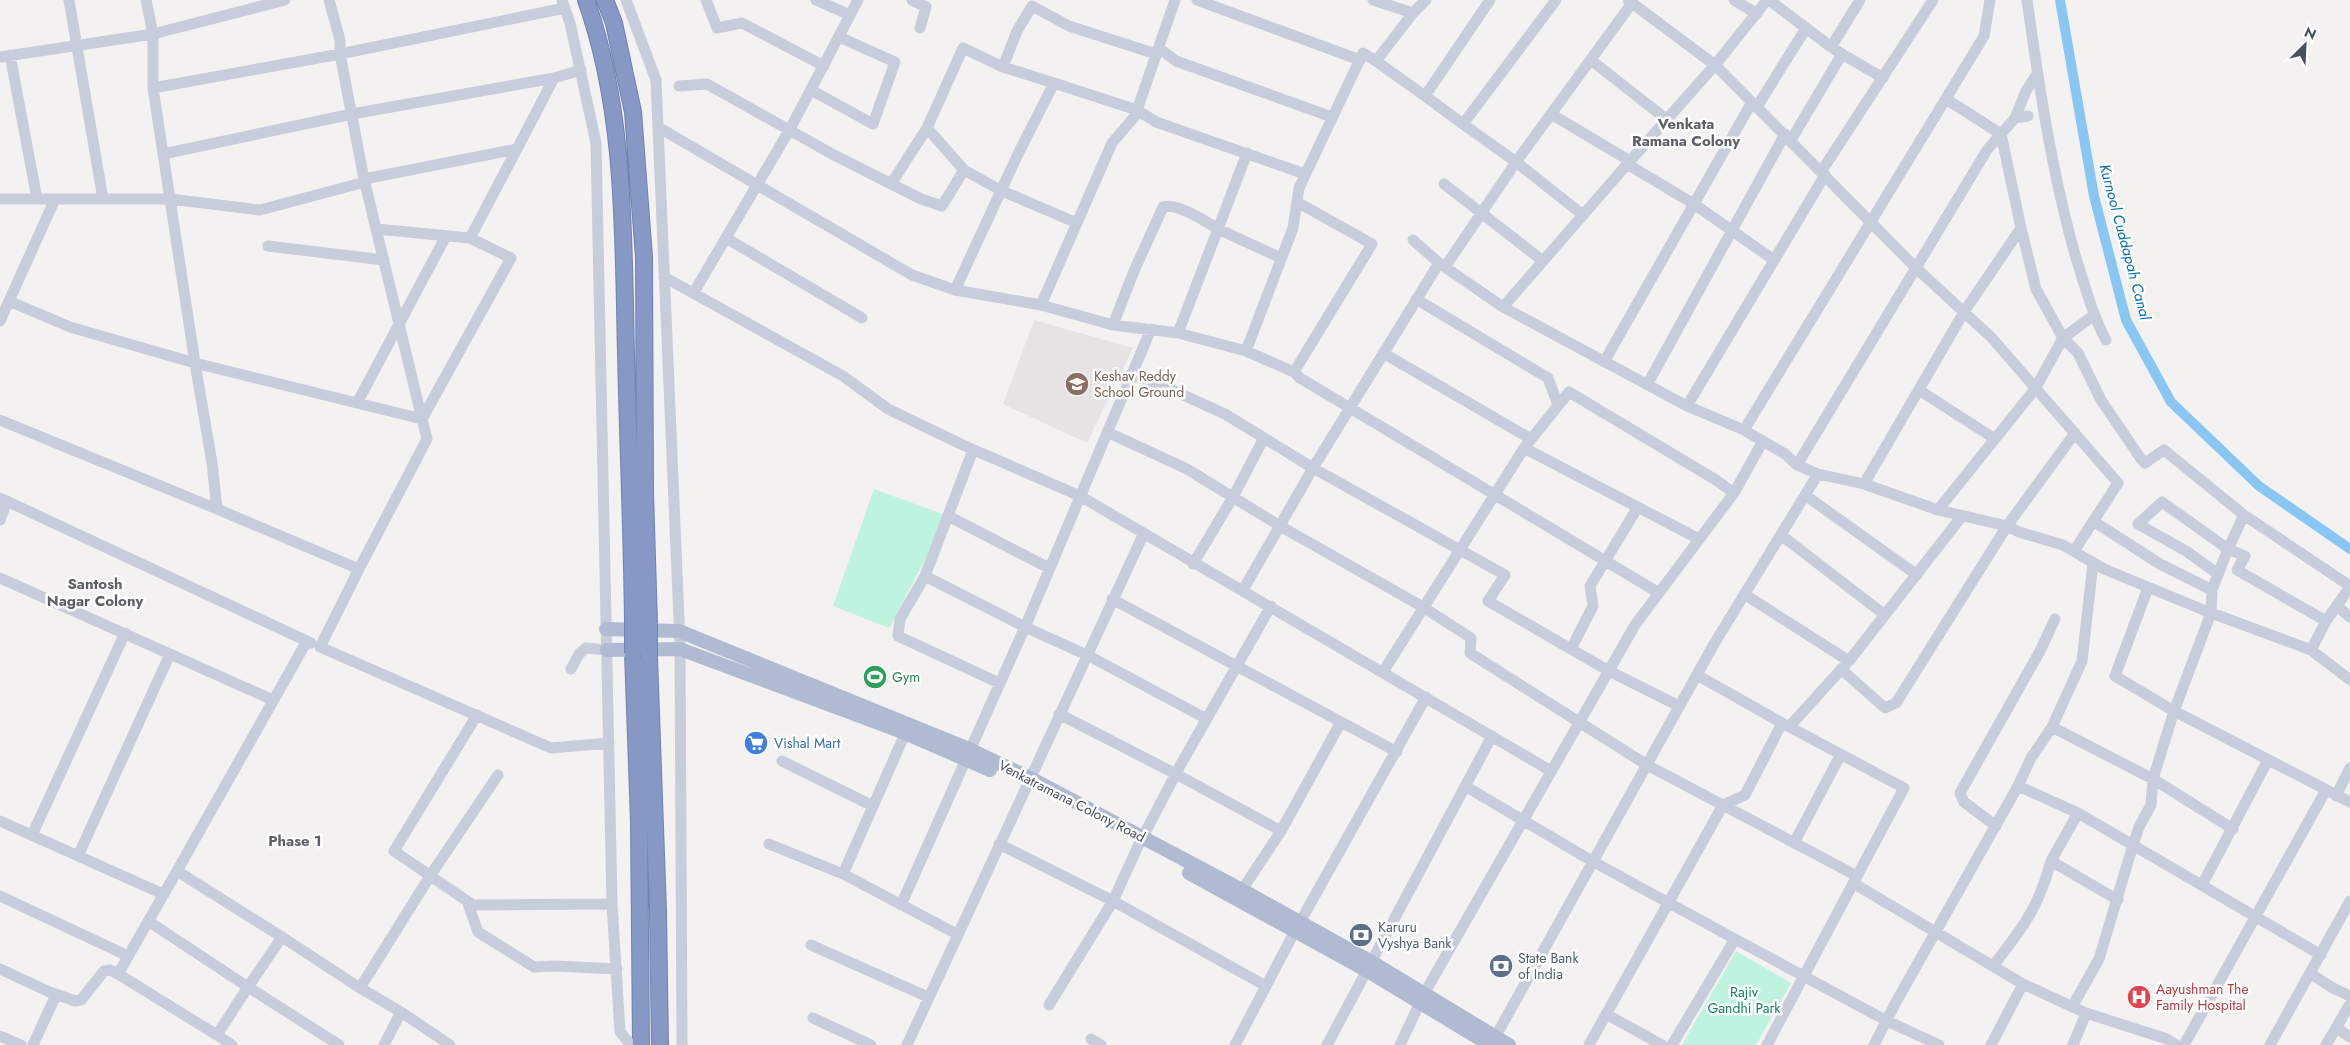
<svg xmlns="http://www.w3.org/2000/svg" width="2350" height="1045" viewBox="0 0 2350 1045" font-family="Jost,sans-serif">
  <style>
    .education { fill: #e5e3e3 }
    .green { fill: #bef3dd }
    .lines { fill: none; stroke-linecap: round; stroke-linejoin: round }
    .canal { stroke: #89c7f2; stroke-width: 10 }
    .highway-casing { stroke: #7182af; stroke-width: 18 }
    .minor { stroke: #c7cdda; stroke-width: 11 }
    .major { stroke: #b0bad1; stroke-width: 14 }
    .highway { stroke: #8698c3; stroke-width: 16 }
    .highway-bridge-casing { stroke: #7182af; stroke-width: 18; stroke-linecap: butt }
    .highway-bridge { stroke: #8698c3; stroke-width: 16 }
    .labels { text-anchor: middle; stroke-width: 5; stroke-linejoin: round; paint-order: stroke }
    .education-label { font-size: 14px; fill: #785e54; stroke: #fff; text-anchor: start }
    .leisure-label { font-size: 14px; fill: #27864d; stroke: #fff; text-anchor: start }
    .shop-label { font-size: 14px; fill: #366cbe; stroke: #fff; text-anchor: start }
    .street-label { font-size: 14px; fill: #485060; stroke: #fff }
    .service-label { font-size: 14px; fill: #4e5e75; stroke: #fff; text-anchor: start }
    .health-label { font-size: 14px; fill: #be3a42; stroke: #fff; text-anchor: start }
    .park-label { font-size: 14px; fill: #118361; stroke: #fff }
    .neighbourhood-label { font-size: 15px; font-weight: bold; fill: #5d6067; stroke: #fff }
    .water-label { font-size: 15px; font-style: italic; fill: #036eb8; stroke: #fff }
  </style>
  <rect width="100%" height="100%" fill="#f4f2f1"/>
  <!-- education -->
  <path class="education" d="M1034 320 1133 348 1087 443 1003 404Z"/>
  <!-- green -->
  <path class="green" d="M874 489 948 516 889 628 833 606Z
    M1736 951 1791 983 1756 1045H1682Z"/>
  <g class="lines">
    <!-- canal -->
    <path class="canal" d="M2060 0 2094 196 2126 320 2171 402 2259 486 2350 549"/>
    <!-- highway casing -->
    <g class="highway-casing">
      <path id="highway" d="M586 0C626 112 623 236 626 353 628 443 632 532 633 622
        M605 0 614 23 633 112 644 257 645 493 649 624
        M633 653 639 821 641 1045
        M649 657 658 912 660 1045"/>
    </g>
    <!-- minor -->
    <path class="minor" d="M69 0 103 199
      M285 0 153 34V88L195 363 422 419 364 179 340 54V40L329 0
      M562 0 570 23 596 143 612 904 620 1032 631 1045
      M626 0 656 80 680 643 682 1045
      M706 0 717 28 742 23 824 66
      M816 0 850 15
      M912 0 926 7 920 28
      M1197 0 1360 60
      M1373 0 1413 13
      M1426 0 1413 13 1376 61 1425 96 1490 0
      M1628 0 1715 65 1915 267 1992 338 2118 483 2074 551
      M1734 0 1757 14
      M2027 0C2039 86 2052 174 2076 258 2085 286 2092 314 2106 340
      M1806 28 1831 47
      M1159 48 1176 61 1332 117
      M1842 54 1883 78
      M10 55 37 199
      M0 57 153 34 146 0
      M1591 60 1666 119
      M1003 67 1054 83
      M679 86 707 84 832 154 921 199 942 206 964 170
      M153 88 340 54 565 8
      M811 90 873 124 895 62 839 37
      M1425 96 1463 124
      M1757 107 1806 28 1769 0
      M1551 114 1516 162 1583 215
      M2015 118 2026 91 2037 74
      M658 127 912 275 955 290 1041 305 1112 143 1135 116 1175 0
      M1791 140 1842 54 1831 47 1860 0
      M163 154 352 114 554 78
      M1630 161 1715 65 1767 0
      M1627 164 1694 204 1774 260
      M1821 172 1933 0
      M364 179 517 149 554 78 581 70
      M891 184 927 128
      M1444 184 1543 261
      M0 199H170L260 210 365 182
      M1077 223 1002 191 964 170 927 128 963 48 1003 67 1017 31 1032 6 1069 26 1156 54
      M470 238 517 149
      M726 238 862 318
      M1413 240 1439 263 1503 307 1687 406 1744 430 1785 454 1797 465 1818 474 1864 484 1938 510 2007 526 2019 532 2063 545 2104 569 2206 611 2311 650 2350 680
      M268 246 384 260
      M1445 267 1516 162 1463 124 1556 0
      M664 277 843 376 888 409 965 446 1080 496 1551 771
      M955 290 1019 152 1054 83 1137 110 1156 122 1305 174
      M694 292 790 129 858 0
      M1416 299 1548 378 1558 405
      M9 301 70 327 195 363 212 463 217 509 359 569 320 647 551 748 609 743
      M1041 305 1113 325 1178 333 1246 351 1294 372 1300 378 1659 593
      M1503 307 1630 161 1551 114 1632 3
      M2093 316 2063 338 2078 353 2101 400 2141 459 2145 463 2164 450 2244 515 2350 586
      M0 321 55 199
      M1113 325 1134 271 1163 207C1177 202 1205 221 1218 229L1247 153
      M1178 333 1218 229 1281 258
      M1246 351 1293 228 1299 188 1363 53 1376 61
      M1383 353 1531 439
      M1604 362 1752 102
      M1294 372 1372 244 1297 202
      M1131 374 1170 389 1225 414 1313 468 1505 575 1488 601 1609 671 1679 706
      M1647 385 1785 134
      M1919 390 1995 439
      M357 403 446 236
      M1687 406 1825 175
      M0 420 217 509
      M1744 430 1984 36 1990 0
      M1107 432 1187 469 1280 526 1423 607 1471 638 1470 653 1647 765 1857 876
      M973 450 925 576 900 619 898 636 999 683
      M1797 465 1987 150 2015 118 2028 116
      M1864 484 1964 312 2021 228 2001 134 1946 99
      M1805 495 1917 575
      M0 498 311 643
      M1938 510 2035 389 2063 338 2036 289 2021 228
      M948 516 1049 568
      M0 520 7 501
      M2093 521 2160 564 2212 590
      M1781 535 1885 615
      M1699 539 1524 448 1569 392 1716 480 1734 493
      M1193 564 1233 497 1264 438
      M359 569 427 439 422 419 511 258 470 238 376 229
      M2218 574 2186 551 2138 524 2162 502 2228 549 2245 556 2237 570 2326 621
      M925 576 1025 627 1089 656 1207 719
      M0 578 273 700
      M2148 588 2115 676 2174 711 2350 802
      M1243 590 1313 468 1439 263
      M1744 594 1849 661 1962 516
      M1112 599 1397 752
      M2337 606 2350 617
      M1571 649 1593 606 1590 586 1638 507
      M2311 650 2326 621 2350 587
      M571 669 579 654 586 648 607 650
      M1841 669 1885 708 1896 703 2007 526 2075 433
      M1383 672 1524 448
      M1059 714 1176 774 1281 831
      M477 715 394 851 473 905 612 904
      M1789 727 1846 664
      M2052 727 2153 779 2233 829
      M782 761 873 806
      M1465 786 1592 861 1735 939 1672 1045
      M2018 786 2078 813 2321 955
      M2336 796 2350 768
      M2078 813 2051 861 2118 900
      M0 821 163 894
      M1996 826 1964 802 1960 793 2040 651 2055 619
      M32 835 125 633
      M1794 843 1841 754
      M769 844 843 874 957 934
      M999 844 1113 901 1266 986
      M78 856 170 654
      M177 871 282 937
      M843 874 908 727
      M1853 883 2023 984 1991 1045
      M2202 885 2268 760
      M1242 890 1281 831 1341 722
      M0 896 128 956
      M467 901 478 932 534 967 555 966 617 969
      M901 905 1025 627 1151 329
      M148 921 248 987 217 1035 118 974 177 871 307 641
      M1735 939 1887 1021 1939 1045
      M811 945 928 997
      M1993 966C2023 927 2038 909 2051 861
      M0 969 56 995 33 1045
      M2310 973 2331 987 2350 996
      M2023 984 2086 1013 2167 1039 2176 1045
      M360 988 430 876 498 775
      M53 993 75 1001 81 1000 104 971 110 970 118 974
      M1049 1005 1113 901 1139 844 1181 764 1271 606
      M2072 1007 2099 959 2133 845 2139 827 2151 805 2153 779 2174 711 2211 613 2212 590 2228 549 2244 515
      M401 1012 450 1045
      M1606 1014 1662 1045
      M813 1018 871 1045
      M2336 1028 2350 1037
      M217 1035 232 1045
      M0 1036 21 1045
      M1091 1039 1101 1045
      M1492 1043 1714 644 1818 474
      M339 1045 248 987 282 937 360 988 401 1012 384 1045
      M907 1045 1144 533
      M1235 1045 1295 931 1426 697
      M1327 1045 1492 736
      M1400 1045 1424 994 1635 625 1734 493 1763 441
      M1589 1045 1723 805 1745 795 1782 723 1697 675
      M1767 1045 1904 788 1782 723
      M1874 1045 1896 1002 2018 786 2031 758 2052 727 2082 661 2093 563
      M2073 1045 2086 1013
      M2184 1045 2326 790
      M2270 1045 2350 901
      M2326 1045 2350 1004"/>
    <!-- major -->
    <path class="major" d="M606 629 679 631 969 749 1030 778 1242 890 1370 961 1509 1045
      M607 650 680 649 905 733 990 770
      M1189 873 1366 970 1490 1045"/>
    <!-- highway -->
    <use href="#highway" class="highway"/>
    <!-- highway-bridge casing -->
    <g class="highway-bridge-casing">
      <path id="highway-bridge" d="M649 624V657
        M633 653V622"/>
    </g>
    <!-- highway-bridge -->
    <use href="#highway-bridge" class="highway-bridge"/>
  </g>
  <!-- icons -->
  <defs>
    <g id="school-disc" transform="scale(1.25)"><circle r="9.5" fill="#8d6e63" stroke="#fff"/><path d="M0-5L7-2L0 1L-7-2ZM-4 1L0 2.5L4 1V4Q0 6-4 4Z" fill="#fff"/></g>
    <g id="stadium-disc" transform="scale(1.25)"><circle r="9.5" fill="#2e9e5b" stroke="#fff"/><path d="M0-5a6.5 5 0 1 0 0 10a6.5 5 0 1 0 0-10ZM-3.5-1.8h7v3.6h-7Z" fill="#fff"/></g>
    <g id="supermarket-disc" transform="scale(1.25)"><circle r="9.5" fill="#3f7fe0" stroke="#fff"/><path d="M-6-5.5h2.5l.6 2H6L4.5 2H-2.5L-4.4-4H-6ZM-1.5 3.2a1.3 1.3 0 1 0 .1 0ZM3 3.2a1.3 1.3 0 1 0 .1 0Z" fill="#fff"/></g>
    <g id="bank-disc" transform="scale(1.25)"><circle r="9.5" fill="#5c6f8a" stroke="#fff"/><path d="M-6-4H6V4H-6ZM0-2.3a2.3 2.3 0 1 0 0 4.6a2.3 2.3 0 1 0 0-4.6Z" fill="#fff"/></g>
    <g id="hospital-disc" transform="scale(1.25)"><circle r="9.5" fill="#e0444e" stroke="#fff"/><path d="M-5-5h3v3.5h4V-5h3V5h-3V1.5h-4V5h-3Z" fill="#fff"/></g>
  </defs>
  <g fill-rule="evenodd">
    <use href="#school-disc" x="1077" y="384"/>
    <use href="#stadium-disc" x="875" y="677"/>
    <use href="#supermarket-disc" x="756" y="743"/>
    <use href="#bank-disc" x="1361" y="935"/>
    <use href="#bank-disc" x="1501" y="966"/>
    <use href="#hospital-disc" x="2139" y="997"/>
  </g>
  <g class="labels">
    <!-- education labels -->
    <g class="education-label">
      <text x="1094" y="381">Keshav Reddy<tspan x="1094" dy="16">School Ground</tspan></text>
    </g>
    <!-- leisure labels -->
    <g class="leisure-label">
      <text x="892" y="682">Gym</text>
    </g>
    <!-- shop labels -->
    <g class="shop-label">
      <text x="774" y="748">Vishal Mart</text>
    </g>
    <!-- street labels -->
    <g class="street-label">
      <text transform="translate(1072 801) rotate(27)" y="5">Venkatramana Colony Road</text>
    </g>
    <!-- service labels -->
    <g class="service-label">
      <text x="1378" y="932">Karuru<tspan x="1378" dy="16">Vyshya Bank</tspan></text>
      <text x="1518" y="963">State Bank<tspan x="1518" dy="16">of India</tspan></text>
    </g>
    <!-- health labels -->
    <g class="health-label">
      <text x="2156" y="994">Aayushman The<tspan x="2156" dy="16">Family Hospital</tspan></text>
    </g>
    <!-- park labels -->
    <g class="park-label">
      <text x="1744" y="997">Rajiv<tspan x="1744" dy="16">Gandhi Park</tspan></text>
    </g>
    <!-- neighbourhood labels -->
    <g class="neighbourhood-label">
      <text x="1686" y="129">Venkata<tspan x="1686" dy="17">Ramana Colony</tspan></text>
      <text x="95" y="589">Santosh<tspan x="95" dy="17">Nagar Colony</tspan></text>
      <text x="295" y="846">Phase 1</text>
    </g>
    <!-- water labels -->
    <g class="water-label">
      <text transform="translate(2125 242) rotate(75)" y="5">Kurnool Cuddapah Canal</text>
    </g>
  </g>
  <!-- north arrow -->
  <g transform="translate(2305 45) rotate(24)" stroke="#ffffff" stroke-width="4" paint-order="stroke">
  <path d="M0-4L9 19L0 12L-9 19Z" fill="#485060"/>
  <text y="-8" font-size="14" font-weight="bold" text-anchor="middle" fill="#485060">N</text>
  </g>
</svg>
